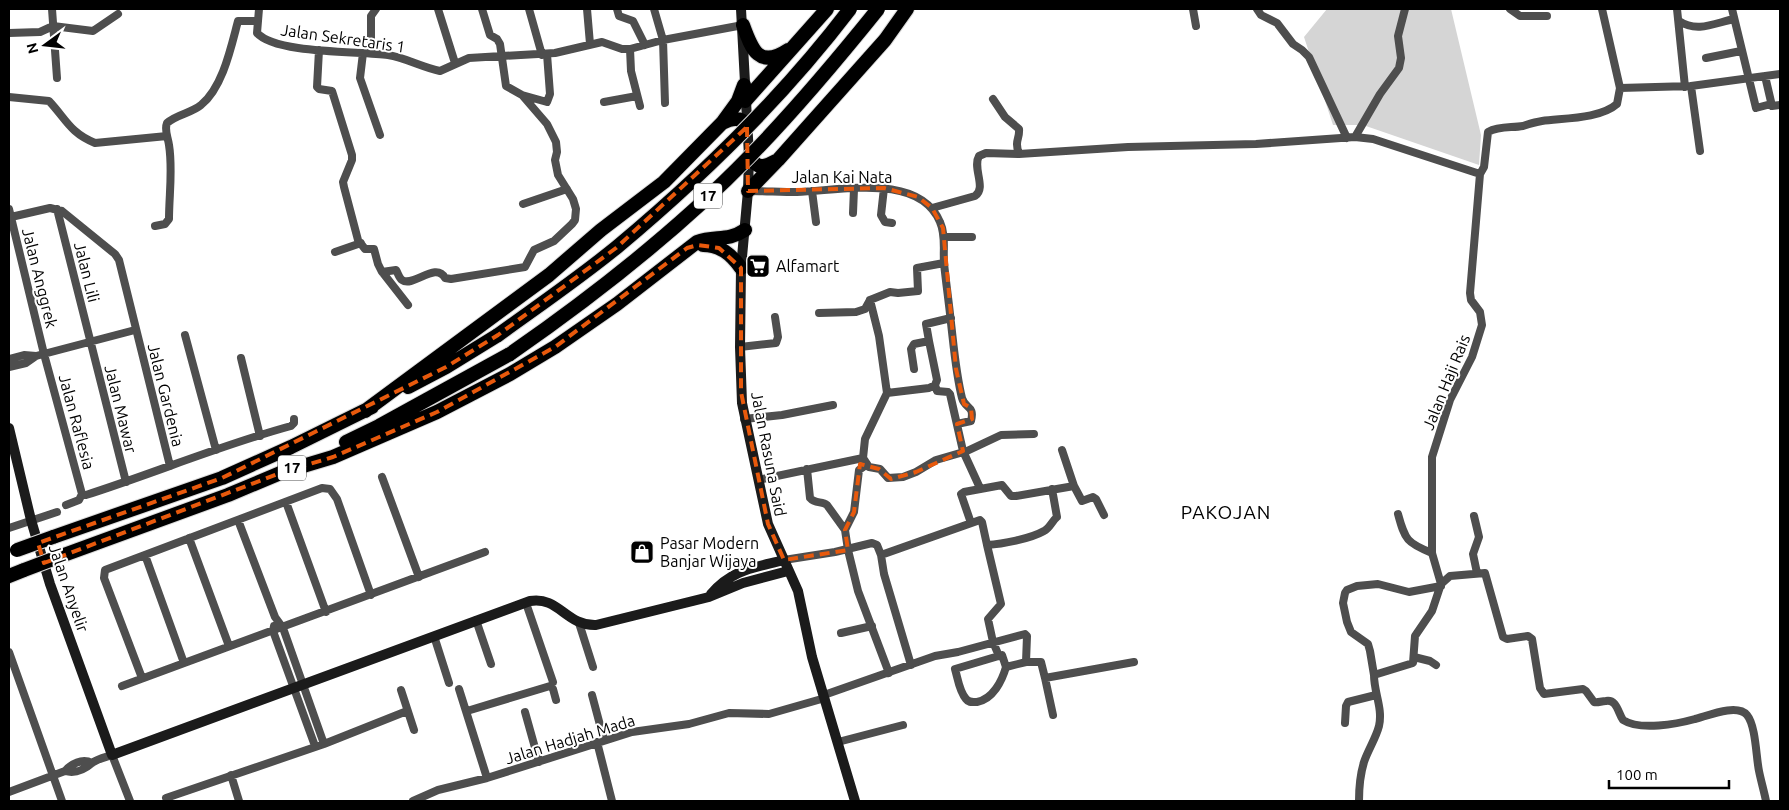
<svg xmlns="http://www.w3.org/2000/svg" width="1789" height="810" viewBox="0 0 1789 810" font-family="Ubuntu,sans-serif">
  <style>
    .green { fill: #d5d5d5 }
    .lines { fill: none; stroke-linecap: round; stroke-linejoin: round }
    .highway-casing { stroke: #dbdbdb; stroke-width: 16 }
    .street { stroke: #4e4e4e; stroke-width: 8 }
    .secondary { stroke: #1b1b1b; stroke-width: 10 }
    .highway { stroke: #000; stroke-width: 14 }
    .highway-bridge-casing { stroke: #dbdbdb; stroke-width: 16; stroke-linecap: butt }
    .highway-bridge { stroke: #000; stroke-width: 14 }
    .marked { fill: none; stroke: #e8590c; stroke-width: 4; stroke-dasharray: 10 6; stroke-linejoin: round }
    .labels { text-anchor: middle; stroke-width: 4; stroke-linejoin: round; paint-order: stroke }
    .shield { fill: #fff; stroke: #4c4c4c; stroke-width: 1 }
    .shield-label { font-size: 15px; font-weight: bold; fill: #000 }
    .street-label { font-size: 16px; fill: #000; stroke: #fff }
    .poi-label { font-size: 16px; fill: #000; stroke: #fff; text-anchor: start }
    .quarter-label { font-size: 19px; letter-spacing: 1px; fill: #000; stroke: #fff }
  </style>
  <rect width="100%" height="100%" fill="#fff"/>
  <!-- green -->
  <path class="green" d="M1327 9H1451L1481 135 1479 165 1363 125H1333L1304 37Z"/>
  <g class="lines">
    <!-- highway casing -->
    <g class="highway-casing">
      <path id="highway" d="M743 25C752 50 759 69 788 50
        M745 101 827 9
        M722 123C731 119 740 116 747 125
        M749 156C757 169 763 168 776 161
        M748 191 778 160 885 40 907 9
        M703 245C720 245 731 254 741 268
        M408 387 446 367 498 335
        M365 411 549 275 601 230 664 182 722 123 738 101 744 85
        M346 442 379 426 510 354
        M283 472 333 457 437 412 510 374 555 347 617 304 697 242C715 235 727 242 745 230
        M53 537 222 478 291 447 372 407
        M61 556 228 495 290 469
        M9 576 24 570"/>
    </g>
    <!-- street -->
    <path class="street" d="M52 9 57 78
      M259 9 257 33C276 54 359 51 388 55 406 58 422 67 440 71L469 58 555 53 602 42 622 49H630L663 40 743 25
      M438 9 455 63
      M529 9 542 55
      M587 9 590 44
      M617 9 619 16 633 21 645 45
      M654 9 663 40 665 103
      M1193 9 1196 26
      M1257 9 1261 15 1277 23 1293 44 1302 50 1309 57 1347 138
      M1510 9 1520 16H1547
      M1677 9 1685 87
      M1732 9 1756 108 1771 104
      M1679 21C1697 33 1715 23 1734 19
      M9 33 40 32 53 26 93 31 118 14
      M630 49 631 71 640 106
      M319 50 317 87 319 89 332 91 352 155V160L343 182 344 187 358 240 365 249H374L378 264 382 272 396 270C398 273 399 278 402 280 413 288 436 261 445 278L451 279 525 267 534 250 554 241 572 224 575 220 576 209 573 199 558 175 555 160 557 152 556 142 547 124 522 95 506 86 500 44 497 39 490 35 482 9
      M363 53 360 78 380 135
      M371 53V16L376 9
      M1706 58 1741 51
      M1765 76 1772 106 1780 105
      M1691 86 1700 151
      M1620 88 1691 86 1780 74
      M522 95 547 102 550 94 547 54
      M9 97 49 101C66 119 70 133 95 143L167 136
      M993 99 1005 117 1019 129C1020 139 1014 140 1019 154
      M604 102 637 96
      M1355 137 1380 94 1399 68 1401 58 1398 36 1405 9
      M884 188 881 215 885 222 892 223
      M748 191C764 191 781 192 797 192 839 191 919 172 940 222 946 235 943 249 944 263 946 283 949 303 951 323 954 349 956 374 962 398 965 409 975 405 971 421L957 424
      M812 191 816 222
      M523 204 567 189
      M932 208 975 196C987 188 972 168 979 156L986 153 1019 154 1128 147 1256 144 1355 137 1373 139 1480 174
      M9 209 44 354 82 494 86 495C155 473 221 445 291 426L294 423V419
      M57 209 126 482
      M853 213 854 189
      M11 217 50 208 62 211 115 254 119 260 170 466
      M155 226 165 224 169 219C169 195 173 170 169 145 168 137 164 130 167 123 177 114 192 113 201 105 223 87 231 47 238 21H257
      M944 237H972
      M335 252 361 243
      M383 273 408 305
      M870 300 879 336 887 393 865 439 863 458 869 467 880 469 888 478 903 477 916 472 936 460 967 451 1001 435 1034 434
      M819 313 856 312 865 309 870 300 890 292 898 293 918 291 917 268 944 263
      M185 335 216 450
      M929 341 937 380 935 385 937 391 948 392 950 394 963 451 980 488
      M740 347 776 343 778 337 775 317
      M241 358 260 436
      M9 359 24 355 36 356
      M9 367 26 363 36 356 135 330
      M914 369 911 349 914 344 929 341 926 324 951 318
      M887 393 929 388 935 385
      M744 419 782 415 833 405
      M1062 450 1074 486 1082 501 1093 497 1096 499 1104 515
      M807 469 810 498C815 504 822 501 827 505L845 530 848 550 858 591 889 673
      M382 477 419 577
      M758 480 863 458
      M286 502 326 612
      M66 505 79 500 82 494
      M1398 514C1405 540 1407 543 1432 553
      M1474 516 1479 537 1473 554 1477 573
      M238 520 275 617 283 628 324 744
      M971 523 961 494 964 492 1002 485 1011 496H1016L1074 486
      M9 528 57 512
      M845 530 854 512 859 470 866 465
      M189 538 229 646
      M145 555 184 663
      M881 555 980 520 982 522 987 545
      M784 560 835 552 872 543 877 545 881 555 884 574 911 665
      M1441 584 1450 576 1485 573 1503 637 1507 639 1528 636 1532 639 1540 688 1544 694 1583 689 1586 691 1594 702C1598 703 1601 701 1606 701 1617 699 1618 713 1623 720 1640 731 1677 724 1695 719 1707 716 1737 703 1747 715 1756 726 1756 757 1759 771 1761 781 1764 791 1766 801
      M526 603 553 682
      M476 620 491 664
      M579 623 593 667
      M274 626 273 631 315 746
      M841 633 872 626
      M434 636 449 683
      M9 652 62 801
      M999 656 993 642 988 619 1001 604 987 545C1002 544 1030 539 1044 531 1050 528 1052 521 1057 517L1052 489
      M1414 657 1430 661 1436 665
      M1006 667C1002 681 993 699 977 702 972 702 969 703 966 699 959 691 958 679 955 669L1002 655 1006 667 1026 662
      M1374 675 1370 651 1368 644 1351 632 1347 622 1343 603 1345 593 1347 590 1357 586 1378 584 1409 592 1441 586
      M142 678 104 578 105 570 322 488 330 489 337 499 371 595
      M1045 678 1053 715
      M122 686 485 552
      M459 689 487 778
      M401 690 414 730
      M592 695 604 740
      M824 695 935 656 958 652 1025 634 1027 636 1026 662H1041L1045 678 1134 662
      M467 711 550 686 553 689 556 700
      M525 712 539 762
      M1345 723 1346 706 1348 702 1376 695
      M597 742 612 801
      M838 742 903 725
      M65 771C76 774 84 770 92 763 97 759 106 757 112 755L130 801
      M231 775 239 801
      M9 792 65 771C71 764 82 758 92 763
      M166 798 324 744 407 711
      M413 801 438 790 487 778 632 732 689 724 729 713 769 714 825 698
      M1359 801C1359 788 1360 775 1364 762 1368 750 1376 738 1379 726 1383 708 1374 693 1374 675L1413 663 1415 636 1432 611 1441 584 1432 553V457L1450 400 1472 357 1482 325 1480 312 1471 300 1470 293 1480 174 1484 167 1488 132C1499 126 1511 128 1523 126 1529 124 1535 122 1542 121 1563 118 1600 119 1617 104L1620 88 1602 9"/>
    <!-- secondary -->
    <path class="secondary" d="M741 9 749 156 748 191 741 268 740 347 742 403 768 524 798 591 812 657 855 801
      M9 428 31 520 50 584 112 755 530 601C559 596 566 626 596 625L709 597 743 583 788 571
      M711 594C733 569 753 568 784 560"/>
    <!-- highway -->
    <use href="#highway" class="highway"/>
    <!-- highway-bridge casing -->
    <g class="highway-bridge-casing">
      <path id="highway-bridge" d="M498 335C538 306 579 278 617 247 702 176 783 97 850 9
        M510 354C595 295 677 231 749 157 795 110 837 60 878 9
        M17 550 53 537
        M24 570 61 556"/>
    </g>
    <!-- highway-bridge -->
    <use href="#highway-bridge" class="highway-bridge"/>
  </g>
  <!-- marked area -->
  <path class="marked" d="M747 127 748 191 884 188 918 197 932 208 943 228 956 369 964 404 971 408 972 419 957 424 963 451 916 472 891 479 879 469 860 464 854 512 845 530 848 550 784 560 768 524 741 392V268L719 248 698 245 687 248 555 347 437 412 333 457 283 472 44 563 38 543 222 478 446 367 498 335 616 248Z"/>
  <!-- icons -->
  <defs>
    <g id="supermarket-square" transform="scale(1.25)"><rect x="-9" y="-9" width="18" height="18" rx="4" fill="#000" stroke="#fff"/><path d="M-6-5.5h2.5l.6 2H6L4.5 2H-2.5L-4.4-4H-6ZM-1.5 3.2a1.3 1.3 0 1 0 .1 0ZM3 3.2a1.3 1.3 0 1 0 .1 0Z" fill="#fff"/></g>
    <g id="shop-square" transform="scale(1.25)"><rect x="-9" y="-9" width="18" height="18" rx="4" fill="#000" stroke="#fff"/><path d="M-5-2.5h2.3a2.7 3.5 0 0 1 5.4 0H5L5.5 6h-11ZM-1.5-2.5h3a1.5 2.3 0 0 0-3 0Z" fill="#fff"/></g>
  </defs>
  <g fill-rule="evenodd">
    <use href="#supermarket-square" x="758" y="266"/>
    <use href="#shop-square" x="642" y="552"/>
  </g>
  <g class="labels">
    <!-- shield labels -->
    <g class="shield">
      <rect x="694" y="183.5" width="28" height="25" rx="4"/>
      <rect x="278" y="455.5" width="28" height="25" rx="4"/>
    </g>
    <g class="shield-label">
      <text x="708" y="201">17</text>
      <text x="292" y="473">17</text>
    </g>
    <!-- street labels -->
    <g class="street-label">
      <text transform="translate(343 38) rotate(8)" y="6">Jalan Sekretaris 1</text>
      <text x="842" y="183">Jalan Kai Nata</text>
      <text transform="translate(87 272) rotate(76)" y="6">Jalan Lili</text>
      <text transform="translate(40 278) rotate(76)" y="6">Jalan Anggrek</text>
      <text transform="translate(1446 382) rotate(-68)" y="6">Jalan Haji Rais</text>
      <text transform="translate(166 395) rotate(76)" y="6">Jalan Gardenia</text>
      <text transform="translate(121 409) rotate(76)" y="6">Jalan Mawar</text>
      <text transform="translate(77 422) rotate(75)" y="6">Jalan Raflesia</text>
      <text transform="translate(769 454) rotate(79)" y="6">Jalan Rasuna Said</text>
      <text transform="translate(69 588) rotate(71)" y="6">Jalan Anyelir</text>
      <text transform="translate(570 739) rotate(-17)" y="6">Jalan Hadjah Mada</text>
    </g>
    <!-- poi labels -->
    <g class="poi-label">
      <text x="776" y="272">Alfamart</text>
      <text x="660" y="549">Pasar Modern<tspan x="660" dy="18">Banjar Wijaya</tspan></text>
    </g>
    <!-- quarter labels -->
    <g class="quarter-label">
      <text x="1226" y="519">PAKOJAN</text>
    </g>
  </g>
  <!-- border -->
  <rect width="1789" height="810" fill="none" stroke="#000000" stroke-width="20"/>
  <!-- north arrow -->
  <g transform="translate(45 45) rotate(255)" stroke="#ffffff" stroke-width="4" paint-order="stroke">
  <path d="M0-4L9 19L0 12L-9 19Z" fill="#000000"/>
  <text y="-8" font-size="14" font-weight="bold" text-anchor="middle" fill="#000000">N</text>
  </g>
  <!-- scale -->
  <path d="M1609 780v8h120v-8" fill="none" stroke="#000000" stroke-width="2.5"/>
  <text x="1616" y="780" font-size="15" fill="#000000" stroke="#ffffff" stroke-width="4" paint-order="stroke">100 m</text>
</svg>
